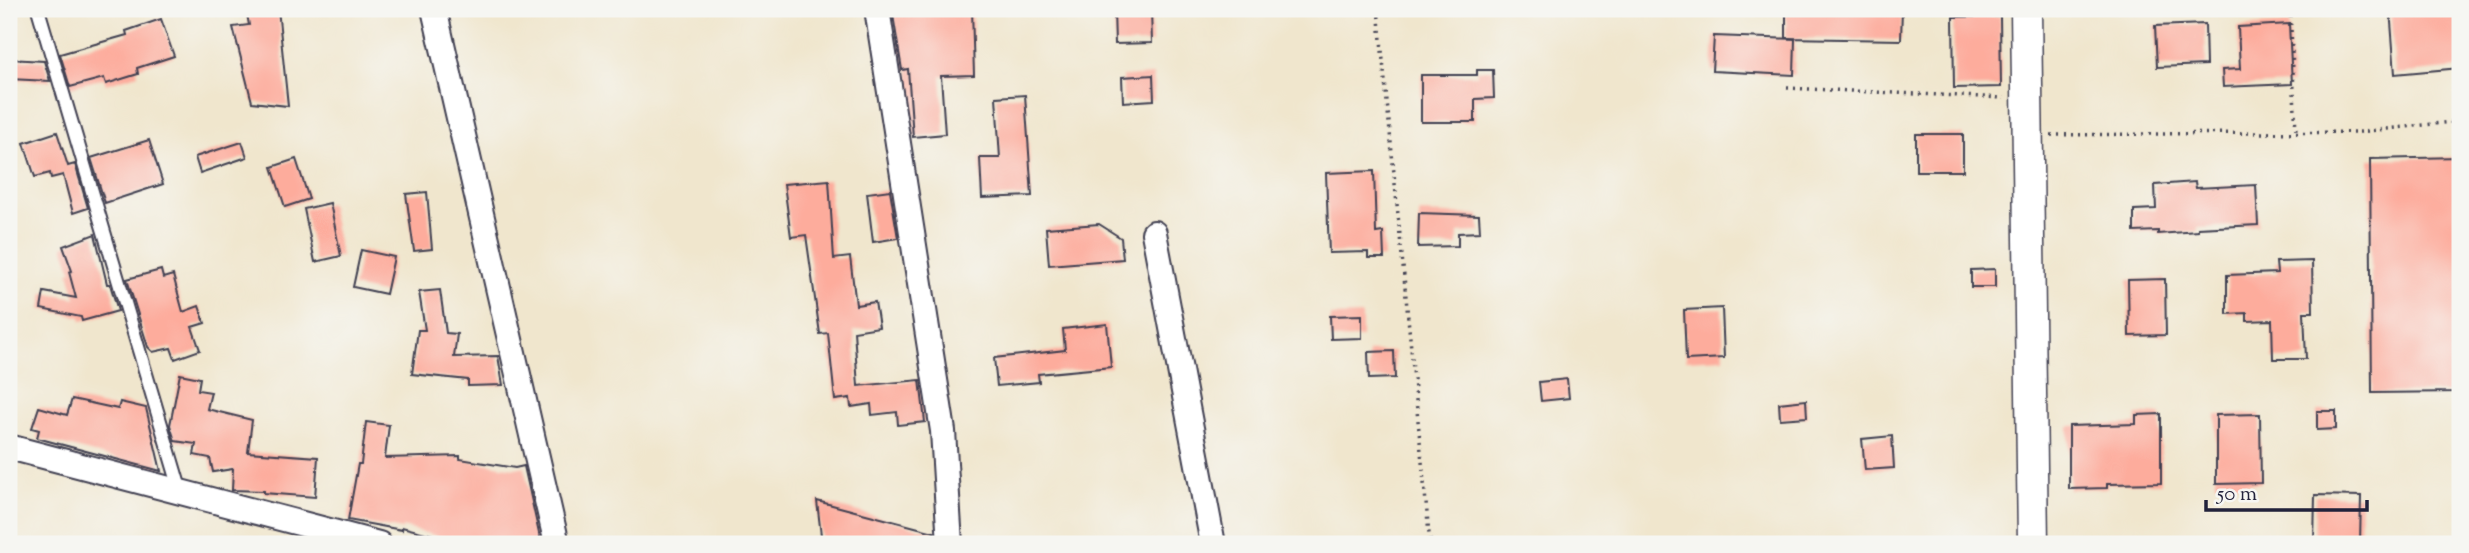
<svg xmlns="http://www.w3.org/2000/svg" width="2469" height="553" viewBox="0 0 2469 553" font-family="'Sorts Mill Goudy',serif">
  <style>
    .building { fill: #fdac9c }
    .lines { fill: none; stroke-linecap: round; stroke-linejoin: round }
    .service-casing { stroke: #413f51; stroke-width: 16 }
    .minor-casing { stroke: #413f51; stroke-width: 28 }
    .tertiary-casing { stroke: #413f51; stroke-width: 33 }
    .path { stroke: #413f51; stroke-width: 3.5; stroke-dasharray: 2 5; stroke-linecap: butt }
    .service { stroke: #fff; stroke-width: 12 }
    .minor { stroke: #fff; stroke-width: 24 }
    .tertiary { stroke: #fff; stroke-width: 30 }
  </style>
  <rect width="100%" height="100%" fill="#f6f6f2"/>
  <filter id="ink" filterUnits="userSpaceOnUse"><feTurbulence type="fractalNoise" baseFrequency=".0143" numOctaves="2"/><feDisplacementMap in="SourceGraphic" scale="14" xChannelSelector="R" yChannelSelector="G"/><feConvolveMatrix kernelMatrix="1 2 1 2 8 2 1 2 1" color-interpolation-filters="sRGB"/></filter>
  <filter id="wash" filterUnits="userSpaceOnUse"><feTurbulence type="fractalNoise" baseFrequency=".00686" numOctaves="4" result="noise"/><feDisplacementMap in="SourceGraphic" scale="28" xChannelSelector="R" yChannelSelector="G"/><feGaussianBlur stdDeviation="1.57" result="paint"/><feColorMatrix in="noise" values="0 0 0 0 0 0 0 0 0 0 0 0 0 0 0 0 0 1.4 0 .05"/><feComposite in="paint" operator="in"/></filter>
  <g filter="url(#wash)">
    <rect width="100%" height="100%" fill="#f0e6cd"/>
    <g id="blocks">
      <!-- building -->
      <path class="building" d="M246 9H278L288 106 252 102 233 27 249 25Z
        M892 9H972L974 75 941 76 945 134 913 137 908 69 902 70Z
        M1114 9H1151L1152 43 1115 44Z
        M1786 9H1902L1901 40 1786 38Z
        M2390 9H2460V68L2395 74Z
        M2000 16 2001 87 1954 88 1953 17Z
        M161 19 174 56 137 68 138 74 106 84 104 78 70 87 60 54 127 35 126 31Z
        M2205 24 2206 65 2157 67 2155 26Z
        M2289 24 2292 84 2223 87 2222 70 2240 69 2238 27Z
        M1714 36 1795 39 1794 75 1712 71Z
        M9 59 44 61 50 81 9 79Z
        M1477 70H1493L1494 98 1475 99V122H1421V75H1477Z
        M1153 75 1154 100 1123 102 1122 77Z
        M1025 95 1032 196 982 198 980 158H1000L996 97Z
        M57 132 68 166 75 164 88 208 73 213 63 175 51 178 50 173 35 177 24 143Z
        M1916 134H1963V171H1916Z
        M149 140 163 184 105 203 91 158Z
        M242 142 247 157 200 173 195 157Z
        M2460 157V392L2372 393 2370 159Z
        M296 159 309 199 285 207 272 167Z
        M1374 171 1376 233 1383 232 1384 258H1368V252L1329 253 1326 173Z
        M829 180 834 259 850 257 856 305 875 302 877 314 879 327 854 331 858 386 920 380 925 422 898 425 897 412 872 415 871 404 851 407 850 398 835 400 828 333 820 334 806 235 791 237 784 184Z
        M2195 182 2196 188 2256 185 2258 225 2198 228V231L2158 234V231L2134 232V210L2156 209 2155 185Z
        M890 190 898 238 873 242 867 193Z
        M427 192 432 249 414 251 406 194Z
        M330 203 341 256 315 262 304 209Z
        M1419 213 1479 215 1480 232 1458 233V246L1418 247Z
        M1099 224 1121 238 1123 259 1049 265 1046 228Z
        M95 234 107 284H110L118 311 82 321 81 317 41 309 44 292 76 298 69 272 72 271 63 246Z
        M361 250 394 257 386 294 353 287Z
        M2312 261 2313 312H2304L2306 359H2273L2272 320 2247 321V313L2227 314V275L2277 273 2276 262Z
        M1995 269V287H1971V270Z
        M161 270 163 278 173 275 183 312 199 306 205 323 192 327 200 350 175 359 171 348 153 352 148 347 127 279Z
        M2165 279 2166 335 2129 336 2128 280Z
        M440 290 446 333 457 334 454 357 498 356 503 385 468 386V380L412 374 418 330H425L419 292Z
        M1722 308 1724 358 1686 360 1684 310Z
        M1362 315V338L1331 339 1330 316Z
        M1107 324 1111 367 1038 374 1039 382 997 386 994 358 1065 350 1063 329Z
        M1394 351 1395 378 1369 379 1368 352Z
        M180 374 200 378 198 390 211 392 207 409 252 420 248 452 318 457 315 497 264 493V491L232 490 233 469 213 472 210 458 194 455 196 444 175 441 170 425Z
        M1567 379 1569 398 1541 401 1539 382Z
        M72 399 118 409 120 402 146 408 161 471 37 438 39 430 32 428 39 407 67 415Z
        M1806 400 1807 417 1780 419 1779 403Z
        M2317 411H2336V429L2317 430Z
        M2161 414V483L2107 484V488L2069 489V426L2136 424V415Z
        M2260 414 2261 483 2216 484V415Z
        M366 422 389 425 385 458 460 456V459L515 468 524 466 540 538 539 544H468L402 527V530L348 520 358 464H361Z
        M1892 436 1894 468 1865 470 1862 439Z
        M2315 495 2361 496 2360 544H2314Z
        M817 501 934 532 935 544H822Z"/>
    </g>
  </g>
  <g filter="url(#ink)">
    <use href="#blocks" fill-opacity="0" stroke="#413f51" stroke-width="2"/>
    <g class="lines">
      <!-- service casing -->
      <g class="service-casing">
        <path id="service" d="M38 9 181 492"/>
      </g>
      <!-- minor casing -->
      <g class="minor-casing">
        <path id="minor" d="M434 9 557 544
          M877 9 943 431 950 544
          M1154 233 1213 544
          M9 447 379 544"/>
      </g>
      <!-- tertiary casing -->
      <g class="tertiary-casing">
        <path id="tertiary" d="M2026 9 2033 544"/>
      </g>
      <!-- path -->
      <path class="path" d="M1378 9 1430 544
        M2290 9 2296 132
        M1787 88 2004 98
        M2051 135 2360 132 2460 121"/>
      <!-- service -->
      <use href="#service" class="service"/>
      <!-- minor -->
      <use href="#minor" class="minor"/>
      <!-- tertiary -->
      <use href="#tertiary" class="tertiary"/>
    </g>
  </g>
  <!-- margin -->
  <rect width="2469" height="553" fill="none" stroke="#f6f6f2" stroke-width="35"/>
  <!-- scale -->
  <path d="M2206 500v10h161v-10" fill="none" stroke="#22223b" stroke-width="3.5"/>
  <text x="2217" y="500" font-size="21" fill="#22223b" stroke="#f6f6f2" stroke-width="5" paint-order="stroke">50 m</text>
</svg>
